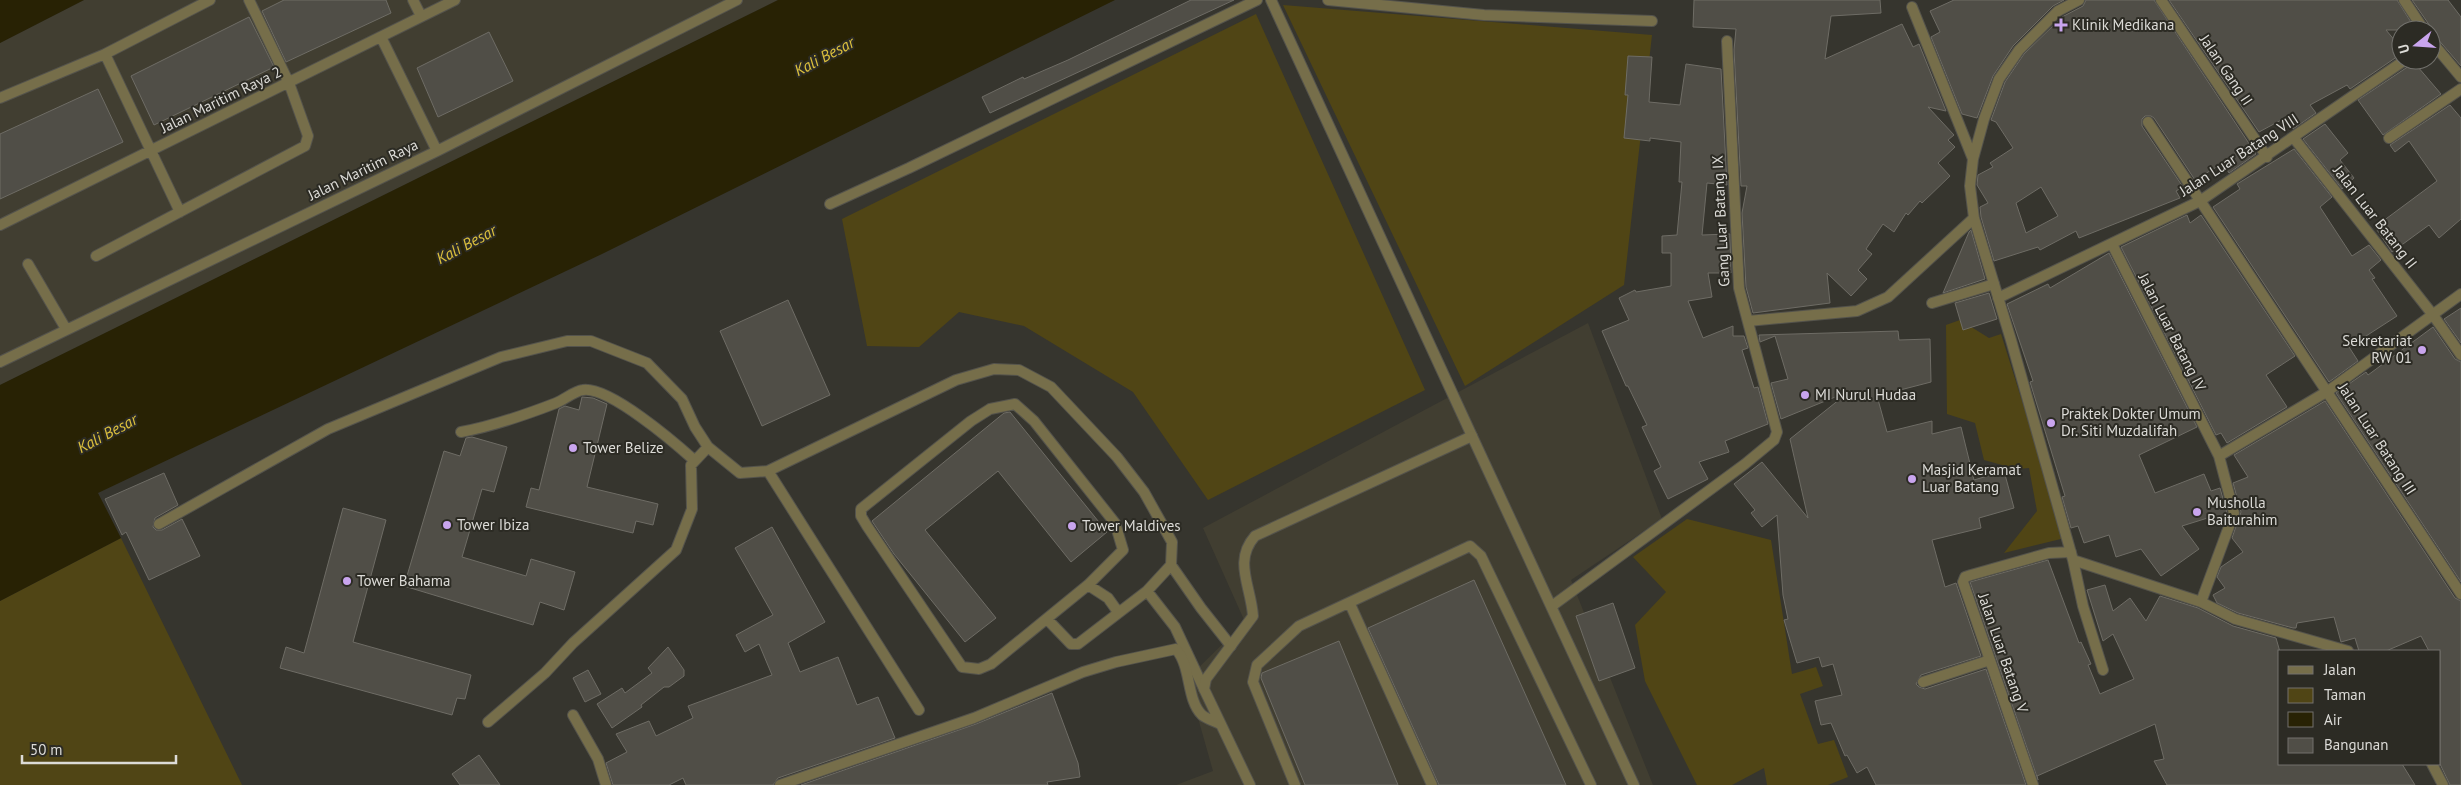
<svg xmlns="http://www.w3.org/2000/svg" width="2461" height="785" viewBox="0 0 2461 785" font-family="'PT Sans',sans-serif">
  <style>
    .built { fill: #413e31 }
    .green { fill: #504515 }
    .water { fill: #282204 }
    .building { fill: #504e47; stroke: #6e6c65; fill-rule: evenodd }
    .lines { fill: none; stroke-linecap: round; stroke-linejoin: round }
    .lane-casing { stroke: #54534c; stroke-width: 12 }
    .street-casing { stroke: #54534c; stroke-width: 12 }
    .lane { stroke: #766e4a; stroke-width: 10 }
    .street { stroke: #766e4a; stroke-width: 10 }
    .poi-dot { fill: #c9a5ee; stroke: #2c2b24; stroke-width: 2 }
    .labels { text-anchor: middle; stroke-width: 4; stroke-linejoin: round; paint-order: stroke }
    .poi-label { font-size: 15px; fill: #dcdbd7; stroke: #2c2b24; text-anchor: start }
    .street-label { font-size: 15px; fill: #dcdbd7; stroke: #2c2b24 }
    .water-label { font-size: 16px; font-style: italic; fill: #dcc03d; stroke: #2c2b24 }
  </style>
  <rect width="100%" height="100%" fill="#36352e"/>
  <!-- built -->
  <path class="built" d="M84 0H778L0 385V43Z
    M1588 323 1662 519 1571 580 1653 785H1176L1213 771 1187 679 1245 622 1203 528Z"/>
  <!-- green -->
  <path class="green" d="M1283 5 1652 35 1624 285 1465 386Z
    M1256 14 1425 390 1208 500 1133 392 1024 326 959 312 919 347 867 346 842 219Z
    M1960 320 1989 338 2001 334 2065 538 2004 553 2037 511 2029 468 2017 469 1984 460 1975 423 1947 414 1946 325Z
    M1687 519 1771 540 1792 674 1816 667 1823 686 1800 694 1818 744 1834 740 1848 777 1828 785H1767L1764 768 1732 785H1697L1645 681 1635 625 1666 592 1633 557Z
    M121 538 242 785H0V601Z"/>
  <!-- water -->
  <path class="water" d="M0 0H84L0 43Z
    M778 0H1115L602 254 98 493 121 538 0 601V385Z"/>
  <!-- building -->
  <path class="building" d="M284 0H386L391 13 286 62 262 11Z
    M1191 0H1234L990 113 982 97 1023 77 1024 79 1068 60Z
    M1694 0H1880L1881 13 1831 16 1825 59 1902 24 1913 47 1919 44 1946 111 1928 107 1954 135 1948 140 1955 147 1938 163 1950 176 1922 203 1920 201 1908 215 1906 213 1894 232 1883 224 1866 249 1872 254 1858 270 1867 279 1851 296 1827 273 1830 303 1753 313 1746 287 1742 213 1747 186H1741L1734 50 1736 29 1693 27Z
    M1954 0H2064L2053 6 2013 46 1993 76 1977 118 1962 114 1931 37 1940 32 1930 11Z
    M2086 0H2154L2256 154 2229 173 2223 163 2195 180 2154 118 2151 116H2145L2142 119V126L2183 187 2176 191 2180 198 2079 238 2076 231 2040 250 2038 247 1994 261 1981 217 1980 207 1988 203 1977 185 1978 175 1993 167 1990 163 2013 148 1996 122 1991 120 2005 82 2024 54 2062 17 2083 6ZM2041 187 2058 216 2026 233 2016 203Z
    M2169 0H2397L2416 30H2386L2401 48V54L2350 89 2347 85 2310 105 2316 113 2293 129 2285 118 2259 132Z
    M2412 0H2448L2461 17V66L2436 37 2431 34 2430 26Z
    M249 17 274 67 154 125 131 76Z
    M489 32 513 81 438 117 417 68Z
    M1628 56 1652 57 1649 102 1680 105 1686 64 1721 69 1727 185 1707 183 1702 235 1730 234 1731 273H1708L1712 297 1688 301 1703 338 1733 326V336H1744L1748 348 1742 350 1754 388 1758 387 1768 424 1725 441 1729 452 1699 462 1708 479 1668 499 1654 471 1661 467 1642 427 1647 425 1628 386H1626L1602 331 1629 320 1619 298 1635 290 1636 292 1671 286V253H1662V236L1677 235 1682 182H1679L1681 142 1650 138V141L1624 138 1628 95H1625Z
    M2412 60 2441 94 2383 135 2358 100 2409 66Z
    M98 89 123 142 0 199V134Z
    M2450 105 2461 118V219L2439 238 2429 225 2392 252 2375 227 2437 181 2409 141 2395 152 2390 145Z
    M2325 124 2348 153 2340 160 2354 178 2342 189 2303 139Z
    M2294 149 2332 197 2320 207 2352 256 2369 245 2381 260 2369 270 2375 278 2372 279 2397 316 2349 347 2358 361 2329 382 2213 207 2240 189 2237 184Z
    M2187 215 2190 223 2201 215 2295 356 2266 375 2287 407 2227 443 2221 433 2216 435 2121 247Z
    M1971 230 1985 279 1943 293 1969 232Z
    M2109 253 2197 427 2139 455 2155 493 2204 474 2211 491 2220 488 2227 513 2222 526 2214 516 2182 526 2199 549 2161 576 2141 549 2116 557 2109 535 2084 543 2078 526 2071 528 2062 497 2065 496 2030 382 2033 381 2007 304 2048 284 2050 288Z
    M1989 293 1997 319 1963 330 1955 303Z
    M788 300 830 395 762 426 720 331Z
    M2461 308V343L2444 319Z
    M2433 327 2455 359 2461 362V582L2336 393 2366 372 2368 375Z
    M1898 331 1899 340 1930 339 1931 382 1877 396 1887 432 1932 421V434L1961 427 1974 480 2004 471 2014 508 1979 518 1981 528 1932 540 1945 587 1956 583 1981 656 1921 675 1916 684 1919 687 1925 689 1986 669 2026 785H1876L1867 767 1857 773 1847 755 1845 756 1831 723 1821 725 1815 701 1842 695 1833 664 1822 667 1819 657 1797 663 1784 620 1788 619 1783 595 1777 515 1762 527 1751 513 1755 510 1734 484 1762 462 1808 518 1790 439 1850 391 1781 419 1771 383 1788 379 1775 336 1760 342 1759 335Z
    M582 397 593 398 607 404 587 487 658 504 653 525 636 521 633 533 526 507 531 488 539 490 559 409 565 406 579 410Z
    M2325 401 2455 598 2461 601V785H2450L2440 764V651H2429L2421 636 2386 651H2359L2355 638 2341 642 2334 617 2297 623 2296 628H2293L2238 613 2217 603 2213 595 2225 588 2217 577 2221 567 2243 552 2232 538 2241 512 2233 483 2248 477 2234 455Z
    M1010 412 1107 532 1071 562 998 471 925 530 996 618 965 642 894 554 872 521 1004 413Z
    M472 437 507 447 494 492 482 489 462 557 526 576 531 559 575 572 564 610 540 602 533 625 404 586 444 451 460 456 466 438Z
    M164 473 178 505 155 518 153 527 156 530H162L182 519 200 556 149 580 126 532 122 535 105 499Z
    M343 508 386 520 353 642 471 675 465 699 457 698 452 715 280 668 286 647 304 653Z
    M772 527 825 622 788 643 800 672 838 657 857 705 878 697 895 738 778 778 773 785H686L683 778 669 785H613L606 763 627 752 616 734 649 721 656 736 693 718 688 706 772 675 759 644 745 652 736 635 773 615 735 548Z
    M2048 560 2079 643 2081 642 2091 664 2088 665 2100 694 2134 679 2113 634 2103 641 2087 590 2105 585 2113 611 2130 598 2146 621 2160 596 2198 608 2233 626 2276 638 2280 652V764H2402L2415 785H2167L2154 761 2164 759 2155 724 2037 776 2038 780 1970 582Z
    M1474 580 1566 785H1439L1368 628Z
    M1613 603 1635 668 1599 681 1576 616Z
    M1339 641 1398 785H1305L1261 678 1262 673Z
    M668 647 684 670V676L669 687H664L641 705 642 707 612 728 597 704 622 688 625 693 652 673 648 668Z
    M588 670 601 694 585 702 573 678Z
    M1052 693 1078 763 1080 777 1047 782 1048 785H801L976 724Z
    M479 755 500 785H460L452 774Z"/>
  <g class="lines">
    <!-- lane casing -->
    <g class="lane-casing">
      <path id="lane" d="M413 0 421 16
        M1271 0 1472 436
        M1328 0 1484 15 1652 21
        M381 37 437 151
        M105 54 180 212
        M0 98 105 54 210 0
        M830 204 909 168 1257 0
        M0 225 455 0
        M96 256 305 146 308 136 289 83 249 0
        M28 264 66 329
        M1932 303 1994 284
        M0 362 437 151 737 0
        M1015 404 1034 421 1115 523 1123 550 1088 585 991 664 979 669 962 667 867 526 861 516V509L971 421 990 409Z
        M461 432C494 426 525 415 556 403 564 400 574 391 583 390 609 386 675 443 694 460
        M768 471 919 710
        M159 524 328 429 501 357 567 341H591L647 363 682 399 695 427 708 447 740 473 768 471 956 380 994 369 1019 370 1051 387 1117 457 1144 492 1172 542 1171 565 1147 591 1078 644H1071L1047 619
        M1171 565 1201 608 1231 646
        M1088 585 1108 598 1118 612
        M1147 591 1175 627 1204 689
        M1350 604 1432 785
        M488 722 545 673 573 643 676 550 692 509 691 465 708 447
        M1295 785 1253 682 1257 665 1299 626 1470 546 1481 556 1591 785"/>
    </g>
    <!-- street casing -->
    <g class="street-casing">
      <path id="street" d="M2079 0 2058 11 2019 50 1999 79 1984 119 1973 159 1970 186 1974 218 2011 340 2073 560 2201 602 2235 619 2348 651
        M2161 0 2267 157
        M2404 0 2424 30
        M1912 7 1973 159
        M2431 41 2461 77
        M2148 122 2461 594
        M2293 137 2433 315 2461 355
        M2389 138 2461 89
        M2112 244 2219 456 2234 513 2201 602
        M1998 298 2200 201 2405 60
        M1748 321 1857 311 1888 297 1974 218
        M2219 456 2328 391 2461 294
        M2073 560 2083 606 2103 670
        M1552 606 1745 464 1774 440 1777 432 1739 288 1727 41
        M1923 682 1990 660
        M573 715 598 759 606 785
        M2432 764 2443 785
        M780 785 974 718 1083 672 1116 662 1176 649C1192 668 1186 699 1202 715 1207 719 1214 721 1220 724
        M1250 785 1204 689 1206 679 1253 616C1251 586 1233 561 1255 536L1472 436 1634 785
        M2033 785 1963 582 1965 577 1971 575 2049 553 2071 552"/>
    </g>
    <!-- lane -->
    <use href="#lane" class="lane"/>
    <!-- street -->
    <use href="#street" class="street"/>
  </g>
  <!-- markers -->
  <g class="poi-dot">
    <path d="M2058.5 17.5h5v5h5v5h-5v5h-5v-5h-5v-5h5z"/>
    <circle cx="2422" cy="350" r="5"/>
    <circle cx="1805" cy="395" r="5"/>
    <circle cx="2051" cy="423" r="5"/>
    <circle cx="573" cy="448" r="5"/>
    <circle cx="1912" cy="479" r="5"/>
    <circle cx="2197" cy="512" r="5"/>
    <circle cx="447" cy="525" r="5"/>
    <circle cx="1072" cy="526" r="5"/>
    <circle cx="347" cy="581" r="5"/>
  </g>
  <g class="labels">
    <!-- poi labels -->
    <g class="poi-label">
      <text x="2072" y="30">Klinik Medikana</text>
      <text x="2412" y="346" text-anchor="end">Sekretariat<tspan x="2412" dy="17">RW 01</tspan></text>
      <text x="1815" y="400">MI Nurul Hudaa</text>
      <text x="2061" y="419">Praktek Dokter Umum<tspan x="2061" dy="17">Dr. Siti Muzdalifah</tspan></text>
      <text x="583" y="453">Tower Belize</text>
      <text x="1922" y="475">Masjid Keramat<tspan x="1922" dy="17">Luar Batang</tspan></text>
      <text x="2207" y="508">Musholla<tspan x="2207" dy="17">Baiturahim</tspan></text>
      <text x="457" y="530">Tower Ibiza</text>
      <text x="1082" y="531">Tower Maldives</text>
      <text x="357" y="586">Tower Bahama</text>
    </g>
    <!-- street labels -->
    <g class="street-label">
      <text transform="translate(2226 70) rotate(56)" y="5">Jalan Gang II</text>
      <text transform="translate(221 100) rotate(-26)" y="5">Jalan Maritim Raya 2</text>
      <text transform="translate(2239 155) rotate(-33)" y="5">Jalan Luar Batang VIII</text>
      <text transform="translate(363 170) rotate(-26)" y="5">Jalan Maritim Raya</text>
      <text transform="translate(2375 217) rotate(52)" y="5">Jalan Luar Batang II</text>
      <text transform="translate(1721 221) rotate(-93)" y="5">Gang Luar Batang IX</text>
      <text transform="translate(2172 332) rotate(63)" y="5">Jalan Luar Batang IV</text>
      <text transform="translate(2377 439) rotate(57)" y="5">Jalan Luar Batang III</text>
      <text transform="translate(2003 653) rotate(71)" y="5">Jalan Luar Batang V</text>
    </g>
    <!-- water labels -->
    <g class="water-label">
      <text transform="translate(824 56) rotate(-28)" y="6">Kali Besar</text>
      <text transform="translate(466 244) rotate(-28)" y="6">Kali Besar</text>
      <text transform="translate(107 433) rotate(-28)" y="6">Kali Besar</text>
    </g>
  </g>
  <!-- legend -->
  <rect x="2278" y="650" width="162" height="115" fill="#2c2b24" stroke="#72716c"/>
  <rect x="2288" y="666" width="25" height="8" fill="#766e4a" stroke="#72716c"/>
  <text x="2324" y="675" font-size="15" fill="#dcdbd7">Jalan</text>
  <rect x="2288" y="688" width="25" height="15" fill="#504515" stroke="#72716c"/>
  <text x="2324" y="700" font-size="15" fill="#dcdbd7">Taman</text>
  <rect x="2288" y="712" width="25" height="15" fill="#282204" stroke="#72716c"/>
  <text x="2324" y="725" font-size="15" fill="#dcdbd7">Air</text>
  <rect x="2288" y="738" width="25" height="15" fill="#504e47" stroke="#72716c"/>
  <text x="2324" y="750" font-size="15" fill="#dcdbd7">Bangunan</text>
  <!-- north arrow -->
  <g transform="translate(2416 45) rotate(253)"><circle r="24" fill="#2c2b24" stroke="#72716c"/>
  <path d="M0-4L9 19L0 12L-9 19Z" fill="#c9a5ee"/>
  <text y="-8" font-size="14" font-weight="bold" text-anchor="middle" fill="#dcdbd7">U</text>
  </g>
  <!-- scale -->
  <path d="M22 755v8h154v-8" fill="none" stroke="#dcdbd7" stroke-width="2.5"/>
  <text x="30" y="755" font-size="15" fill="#dcdbd7" stroke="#2c2b24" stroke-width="4" paint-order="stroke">50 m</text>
</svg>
